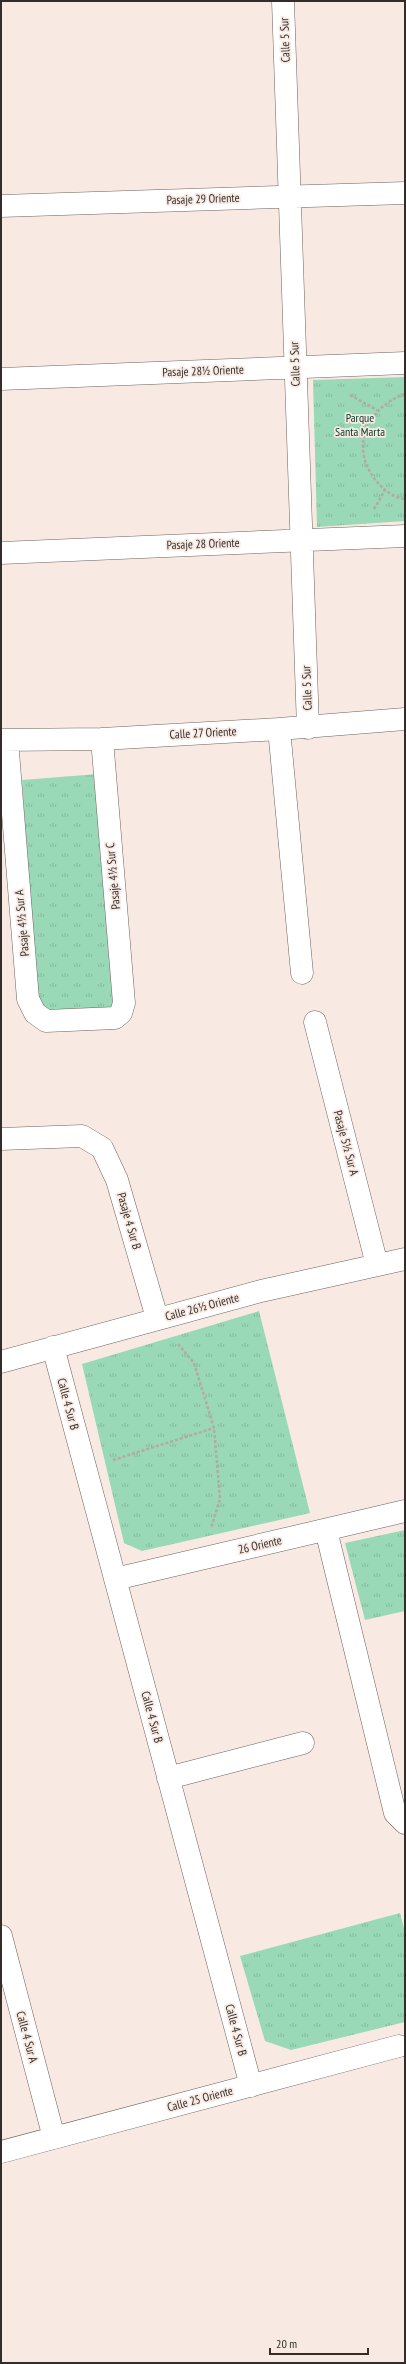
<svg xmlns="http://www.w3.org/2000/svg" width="406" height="2364" viewBox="0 0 406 2364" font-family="'PT Sans Narrow',sans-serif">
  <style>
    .park { fill: url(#park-tufts) }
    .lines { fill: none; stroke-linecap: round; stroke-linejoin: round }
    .minor-casing { stroke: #6d625c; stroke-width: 23 }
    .path { stroke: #b4a9a3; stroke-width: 2.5; stroke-dasharray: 3 2; stroke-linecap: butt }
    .minor { stroke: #fff; stroke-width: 22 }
    .labels { text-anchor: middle; stroke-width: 3.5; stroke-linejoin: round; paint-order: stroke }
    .street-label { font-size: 12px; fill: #322d2a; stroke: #f8eae3 }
    .park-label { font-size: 12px; fill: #003621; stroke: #f8eae3 }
  </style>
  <defs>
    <pattern id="park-tufts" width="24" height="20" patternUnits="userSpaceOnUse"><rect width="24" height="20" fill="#99d9b7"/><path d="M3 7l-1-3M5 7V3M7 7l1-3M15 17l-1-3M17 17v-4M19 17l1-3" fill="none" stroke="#84bb9e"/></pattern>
  </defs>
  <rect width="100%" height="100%" fill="#f8eae3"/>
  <!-- park -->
  <path class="park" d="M405 377V521L317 527 313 380Z
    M98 774 116 1016 37 1020 22 780Z
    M259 1311 310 1513 142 1551 124 1543 82 1364Z
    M405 1530V1611L365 1620 345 1543Z
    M400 1913 405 1932V2022L291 2050 265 2041 240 1956Z"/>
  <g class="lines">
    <!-- minor casing -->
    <g class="minor-casing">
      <path id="minor" d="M283 1 308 728
        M1 206 405 193
        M1 379 405 363
        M1 553 405 536
        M279 729 302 973
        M1 740 102 739 279 729 405 719
        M7 740 28 999 35 1013 46 1021 115 1018 121 1013 124 1003 102 739
        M315 1022 377 1265
        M1 1139 82 1136 102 1148 117 1180 157 1318
        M53 1347 251 2086
        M1 1362 261 1291 405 1259
        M326 1530 395 1813 405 1823
        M115 1579 405 1511
        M168 1778 303 1743
        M1 1936 54 2138
        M1 2152 399 2046"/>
    </g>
    <!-- path -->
    <path class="path" d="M405 394C365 408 348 451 379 484 385 491 395 498 405 499
      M350 395 377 410
      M374 509 385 490
      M178 1344 194 1363 214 1428 220 1499 211 1528
      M113 1460 214 1428"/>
    <!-- minor -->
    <use href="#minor" class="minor"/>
  </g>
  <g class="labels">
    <!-- street labels -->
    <g class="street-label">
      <text transform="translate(285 40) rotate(-92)" y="4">Calle 5 Sur</text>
      <text transform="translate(203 199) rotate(-2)" y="4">Pasaje 29 Oriente</text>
      <text transform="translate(295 364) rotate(-92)" y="4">Calle 5 Sur</text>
      <text transform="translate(203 371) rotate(-2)" y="4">Pasaje 28½ Oriente</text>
      <text transform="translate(203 544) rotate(-2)" y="4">Pasaje 28 Oriente</text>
      <text transform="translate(307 688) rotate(-92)" y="4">Calle 5 Sur</text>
      <text transform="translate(203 733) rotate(-3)" y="4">Calle 27 Oriente</text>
      <text transform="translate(113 876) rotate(-95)" y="4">Pasaje 4½ Sur C</text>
      <text transform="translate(22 923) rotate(-95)" y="4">Pasaje 4½ Sur A</text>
      <text transform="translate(346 1143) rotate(75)" y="4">Pasaje 5½ Sur A</text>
      <text transform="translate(129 1221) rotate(74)" y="4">Pasaje 4 Sur B</text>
      <text transform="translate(202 1307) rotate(-15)" y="4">Calle 26½ Oriente</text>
      <text transform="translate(68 1404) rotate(75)" y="4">Calle 4 Sur B</text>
      <text transform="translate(260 1545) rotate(-13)" y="4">26 Oriente</text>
      <text transform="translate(152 1717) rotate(75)" y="4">Calle 4 Sur B</text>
      <text transform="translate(236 2030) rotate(75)" y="4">Calle 4 Sur B</text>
      <text transform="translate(27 2037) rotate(75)" y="4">Calle 4 Sur A</text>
      <text transform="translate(200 2099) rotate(-15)" y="4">Calle 25 Oriente</text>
    </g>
    <!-- park labels -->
    <g class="park-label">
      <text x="360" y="422">Parque<tspan x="360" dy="14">Santa Marta</tspan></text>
    </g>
  </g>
  <!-- border -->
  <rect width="406" height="2364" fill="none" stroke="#322d2a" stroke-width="4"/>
  <!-- scale -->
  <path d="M270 2348v6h98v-6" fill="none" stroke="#322d2a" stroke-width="2"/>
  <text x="276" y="2348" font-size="12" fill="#322d2a" stroke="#f8eae3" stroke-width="3" paint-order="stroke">20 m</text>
</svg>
